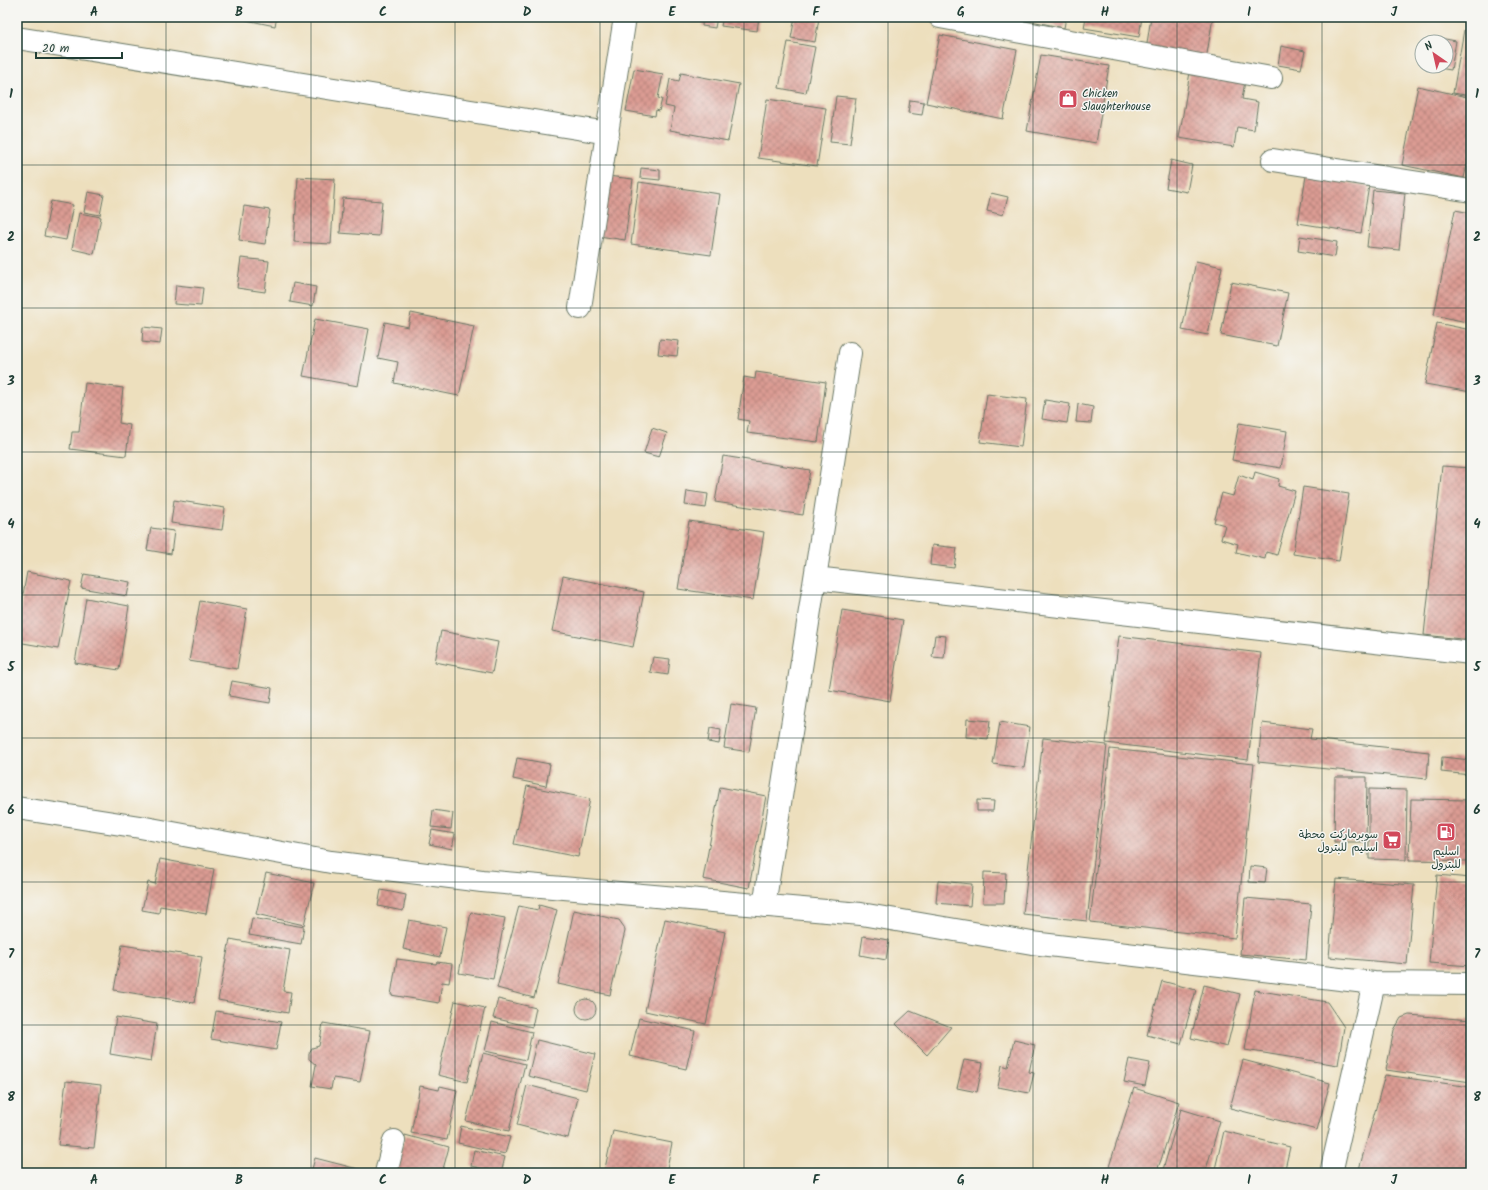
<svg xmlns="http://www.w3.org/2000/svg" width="1488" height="1190" viewBox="0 0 1488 1190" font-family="Kalam,'Playpen Sans Arabic',sans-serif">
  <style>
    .building { fill: url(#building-cross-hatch) }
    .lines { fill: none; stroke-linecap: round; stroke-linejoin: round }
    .minor-casing { stroke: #677664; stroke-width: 24 }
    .minor { stroke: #fff; stroke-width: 22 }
    .grid { fill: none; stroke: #1f3d34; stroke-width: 1; stroke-opacity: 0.55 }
    .labels { text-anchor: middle; stroke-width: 3; stroke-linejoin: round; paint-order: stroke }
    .poi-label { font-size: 11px; fill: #1f3d34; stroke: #f6f6f2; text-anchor: start }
    .neatline { fill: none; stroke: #1f3d34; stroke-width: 1.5 }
    .grid-label { font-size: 13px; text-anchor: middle; font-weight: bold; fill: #1f3d34 }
  </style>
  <defs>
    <pattern id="building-cross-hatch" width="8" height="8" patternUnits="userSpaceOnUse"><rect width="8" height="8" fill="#db9b93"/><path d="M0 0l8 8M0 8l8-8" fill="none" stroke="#b18079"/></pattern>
  </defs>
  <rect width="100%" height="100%" fill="#f6f6f2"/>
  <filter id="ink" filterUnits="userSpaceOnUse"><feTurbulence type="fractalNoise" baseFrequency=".025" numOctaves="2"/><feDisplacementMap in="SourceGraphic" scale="8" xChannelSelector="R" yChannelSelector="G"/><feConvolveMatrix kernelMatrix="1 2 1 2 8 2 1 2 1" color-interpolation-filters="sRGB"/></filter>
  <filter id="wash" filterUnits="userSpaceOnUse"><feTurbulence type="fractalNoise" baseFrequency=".012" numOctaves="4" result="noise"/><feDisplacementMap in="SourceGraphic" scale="16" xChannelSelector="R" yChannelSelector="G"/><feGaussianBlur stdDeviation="0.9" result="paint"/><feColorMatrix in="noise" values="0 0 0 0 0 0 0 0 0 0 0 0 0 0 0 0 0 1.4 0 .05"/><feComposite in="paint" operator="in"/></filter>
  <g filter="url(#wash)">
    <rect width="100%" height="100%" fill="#eddfbd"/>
    <g id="blocks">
      <!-- building -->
      <path class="building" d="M246 17H277L275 26 246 20Z
        M703 17H717L715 28 702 26Z
        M723 17H759L757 31 721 26Z
        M795 17 819 18 815 42 791 38Z
        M1013 17H1066L1064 28Z
        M1086 17H1142L1139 37 1084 28Z
        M1151 17H1213L1206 60 1146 50Z
        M1468 17H1471V28L1466 27Z
        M1464 30 1471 31V96L1453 93Z
        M940 35 1017 50 1003 119 926 103Z
        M1434 37 1456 41 1451 70 1433 67 1446 66V42H1433Z
        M788 42 815 47 806 93 779 88Z
        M1281 46 1305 51 1301 69 1278 65Z
        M1041 55 1109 66 1096 143 1027 131Z
        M634 69 663 74 658 98 662 99 659 111 656 110 655 116 626 111Z
        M1190 72 1245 81 1242 99 1258 102 1254 130 1237 127 1234 147 1179 138Z
        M681 73 739 84 728 141 670 130 674 108 665 106 670 79 679 81Z
        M1418 86 1471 98V147L1464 178 1402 165Z
        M836 96 856 98 850 144 830 142Z
        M767 99 826 108 817 166 758 158Z
        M910 100 924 102 922 115 908 113Z
        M1171 160 1192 165 1187 192 1166 188Z
        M641 168 660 170V180L640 178Z
        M607 176 633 179 625 240 599 236Z
        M1306 176 1369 186 1361 233 1298 223Z
        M298 177 335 179 331 244 294 242Z
        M639 182 720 194 711 255 631 244Z
        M1373 190 1405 193 1399 250 1367 247Z
        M88 192 104 195 100 215 84 212Z
        M991 193 1008 197 1003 215 987 211Z
        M343 198 382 201 379 236 340 233Z
        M51 201 73 205 66 240 44 236Z
        M244 206 270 210 265 244 239 240Z
        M1455 210 1471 213V323L1434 315Z
        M79 213 101 217 94 254 72 249Z
        M1300 236 1337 242 1335 257 1298 251Z
        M241 258 269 261 265 292 237 288Z
        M1196 261 1222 267 1208 335 1182 330Z
        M1231 282 1288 293 1277 346 1221 335Z
        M293 283 316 287 313 306 290 302Z
        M176 285 203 288 201 306 174 304Z
        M411 313 474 326 459 396 394 383 398 362 378 358 385 322 408 327Z
        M315 319 369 329 358 386 303 376Z
        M1437 323 1471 330V392L1425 384Z
        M143 327 162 329 160 344 142 342Z
        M660 339 679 341 677 356 658 354Z
        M756 372 826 382 818 442 747 433 749 421 738 419 744 377 755 379Z
        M85 383 123 388 119 423 130 425 126 456 70 449 72 432H79Z
        M987 394 1027 399 1021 447 980 442Z
        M1045 400 1070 404 1067 423 1042 419Z
        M1078 404 1093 407 1091 423 1076 422Z
        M1239 423 1287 431 1281 468 1232 460Z
        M652 428 667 433 659 457 644 453Z
        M723 456 810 470 803 515 715 502Z
        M1442 466 1471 468V640L1424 635Z
        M1255 472 1279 479 1278 486 1295 491 1277 555 1266 552 1265 559 1236 552 1238 544 1221 539 1225 525 1214 522 1222 493 1233 496 1239 475 1253 480Z
        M1303 487 1349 494 1339 561 1293 554Z
        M687 491 708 494 706 508 685 505Z
        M174 500 225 508 222 530 171 523Z
        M689 521 764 532 753 600 678 589Z
        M151 528 174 531 171 554 147 550Z
        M932 545 957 548 954 568 930 565Z
        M27 572 71 581 58 649 17 642V627Z
        M84 574 130 582 127 596 81 588Z
        M563 576 644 592 633 647 552 631Z
        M86 598 129 606 119 670 75 663Z
        M200 601 247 609 237 669 189 661Z
        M842 610 903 620 890 701 829 690Z
        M441 631 498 642 492 673 435 662Z
        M935 635 946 636 944 658 932 657Z
        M1119 636 1261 653 1248 760 1106 743Z
        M653 657 670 659 668 675 650 672Z
        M232 681 272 688 270 703 229 696Z
        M731 704 756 708 749 752 724 748Z
        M967 719 990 721 988 739 966 737Z
        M1000 722 1030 727 1024 768 993 764Z
        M1262 723 1312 729 1310 739 1429 752 1427 779 1258 762Z
        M710 728 721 730 719 744 708 742Z
        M1043 738 1107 745 1087 921 1023 914Z
        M1110 749 1254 764 1235 938 1090 922Z
        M1442 757 1471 760V775L1441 772Z
        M517 758 550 764 546 786 513 779Z
        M1335 777H1367L1366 842H1334Z
        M527 786 590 799 578 857 514 844Z
        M720 787 766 796 749 888 703 879Z
        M1369 789 1407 790 1406 860 1369 859Z
        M1411 799 1470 800 1468 861 1409 860Z
        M977 800 994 801 993 811H977Z
        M433 810 453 813 451 829 431 827Z
        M432 830 455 834 452 849 429 844Z
        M160 859 214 869 206 914 160 906 159 913 142 910 148 882 155 884Z
        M1250 866 1267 868 1265 883 1249 882Z
        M984 872 1006 873 1004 903H983Z
        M266 873 314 883 304 925 256 914Z
        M1437 875 1471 878V966L1429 963Z
        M1336 879 1414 885 1407 964 1329 957Z
        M938 881 972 884 970 906 936 903Z
        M381 890 406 895 403 911 378 906Z
        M1245 898 1311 904 1306 960 1240 954Z
        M539 905 557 910 534 998 497 988 519 906 538 910Z
        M574 910 614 919 619 920 624 927 625 931 610 995 558 984Z
        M471 912 505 918 493 979 459 973Z
        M252 918 304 927 301 944 249 935Z
        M665 919 725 932 706 1024 645 1011Z
        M409 920 446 927 440 957 403 949Z
        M863 936 889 940 886 960 860 955Z
        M230 939 290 950 283 991 291 992 288 1013 218 1000Z
        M122 945 202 957 194 1003 114 990Z
        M397 959 436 964 437 962 452 964 449 983 442 982 439 1003 391 995Z
        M1162 981 1196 990 1181 1044 1147 1035Z
        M1204 985 1240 994 1227 1047 1191 1038Z
        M1255 990 1327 1002 1344 1027 1338 1065 1245 1050Z
        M576 1009a10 10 0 1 1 20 0a10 10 0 1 1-20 0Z
        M498 999 536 1008 532 1027 493 1018Z
        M455 1001 485 1008 467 1082 438 1075Z
        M216 1011 281 1022 276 1050 211 1039Z
        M910 1011 951 1027 927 1055 896 1024Z
        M1409 1015 1471 1020V1082L1386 1070 1394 1030 1401 1018Z
        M116 1017 157 1024 151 1061 110 1054Z
        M639 1018 695 1031 686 1069 630 1056Z
        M492 1022 532 1032 526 1060 485 1051Z
        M323 1023 370 1031 360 1082 333 1078 331 1089 312 1086 316 1065 309 1059V1053L312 1048 319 1046Z
        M537 1040 595 1054 586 1090 528 1076Z
        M1014 1040 1035 1045 1029 1072 1034 1073 1029 1093 998 1087 1002 1065 1008 1067Z
        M483 1053 525 1064 509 1131 466 1121Z
        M1129 1059 1150 1063 1145 1086 1124 1082Z
        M964 1060 983 1063 977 1092 957 1088Z
        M1243 1060 1330 1083 1317 1130 1230 1108Z
        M1385 1075 1471 1087V1173H1358Z
        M66 1081 101 1085 94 1148 58 1145Z
        M527 1085 578 1098 568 1138 517 1125Z
        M420 1086 439 1090 440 1086 457 1090 447 1140 411 1133Z
        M1134 1088 1179 1102 1161 1160 1156 1173H1107Z
        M1181 1109 1220 1121 1205 1173H1162Z
        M461 1126 510 1137 505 1154 458 1143Z
        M613 1131 672 1143 666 1173H604Z
        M1224 1131 1290 1147 1284 1173H1232L1215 1169Z
        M405 1135 449 1147 442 1173H394Z
        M474 1150 505 1157 501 1173 471 1166Z
        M315 1158 362 1170 361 1173H311Z"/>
    </g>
  </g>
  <g filter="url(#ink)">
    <use href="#blocks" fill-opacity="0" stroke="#677664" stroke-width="1"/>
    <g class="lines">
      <!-- minor casing -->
      <g class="minor-casing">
        <path id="minor" d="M940 17 1271 78
          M17 38 608 133
          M1273 160 1471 191
          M580 308 625 17
          M815 578 1471 653
          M17 808 140 827 331 862 482 881 861 914 1032 943 1374 983 1471 984
          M764 906 850 353
          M386 1173 394 1141
          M1331 1173 1374 983"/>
      </g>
      <!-- minor -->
      <use href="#minor" class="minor"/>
    </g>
  </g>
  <!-- grid -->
  <path class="grid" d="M166 17V1173M311 17V1173M455 17V1173M600 17V1173M744 17V1173M888 17V1173M1033 17V1173M1177 17V1173M1322 17V1173M17 165H1471M17 308H1471M17 452H1471M17 595H1471M17 738H1471M17 882H1471M17 1025H1471"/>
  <!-- icons -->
  <defs>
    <g id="shop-square" transform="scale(1)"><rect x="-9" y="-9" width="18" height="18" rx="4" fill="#d1495b" stroke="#f6f6f2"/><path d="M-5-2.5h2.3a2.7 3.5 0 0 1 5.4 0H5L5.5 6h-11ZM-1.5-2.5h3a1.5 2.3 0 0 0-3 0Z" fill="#fff"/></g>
    <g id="fuel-square" transform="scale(1)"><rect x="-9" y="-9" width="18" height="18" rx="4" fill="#d1495b" stroke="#f6f6f2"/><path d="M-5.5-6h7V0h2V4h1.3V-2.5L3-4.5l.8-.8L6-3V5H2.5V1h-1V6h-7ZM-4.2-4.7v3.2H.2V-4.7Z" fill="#fff"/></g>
    <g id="supermarket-square" transform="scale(1)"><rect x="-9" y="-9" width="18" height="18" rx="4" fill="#d1495b" stroke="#f6f6f2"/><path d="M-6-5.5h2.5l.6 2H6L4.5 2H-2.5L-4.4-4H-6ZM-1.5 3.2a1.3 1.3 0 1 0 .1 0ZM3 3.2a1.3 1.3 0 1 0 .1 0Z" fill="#fff"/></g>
  </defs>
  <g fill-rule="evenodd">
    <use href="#shop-square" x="1068" y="99"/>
    <use href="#fuel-square" x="1446" y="832"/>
    <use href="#supermarket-square" x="1392" y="840"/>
  </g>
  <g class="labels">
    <!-- poi labels -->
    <g class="poi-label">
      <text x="1082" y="97">Chicken<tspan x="1082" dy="13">Slaughterhouse</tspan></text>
      <text x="1378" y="838" text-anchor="end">سوبرماركت محطة<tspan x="1378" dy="13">اسليم للبترول</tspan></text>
      <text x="1446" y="855" text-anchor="middle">اسليم<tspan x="1446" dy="13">للبترول</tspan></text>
    </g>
  </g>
  <!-- margin -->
  <rect width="1488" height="1190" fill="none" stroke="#f6f6f2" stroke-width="44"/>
  <!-- north arrow -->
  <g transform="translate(1434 54) rotate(326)"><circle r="19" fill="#f6f6f2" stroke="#a0aca6"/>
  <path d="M0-3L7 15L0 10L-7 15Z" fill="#d1495b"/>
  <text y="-6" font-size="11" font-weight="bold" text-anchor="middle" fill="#1f3d34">N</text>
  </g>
  <!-- scale -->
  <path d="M36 52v6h86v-6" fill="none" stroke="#1f3d34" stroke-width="2"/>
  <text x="42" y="52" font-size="12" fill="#1f3d34" stroke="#f6f6f2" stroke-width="3" paint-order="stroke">20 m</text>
  <rect x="22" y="22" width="1444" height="1146" class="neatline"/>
  <g class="grid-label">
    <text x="94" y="16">A</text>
    <text x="239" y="16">B</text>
    <text x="383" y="16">C</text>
    <text x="527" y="16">D</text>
    <text x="672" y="16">E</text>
    <text x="816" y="16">F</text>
    <text x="961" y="16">G</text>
    <text x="1105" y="16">H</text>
    <text x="1249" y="16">I</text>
    <text x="1394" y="16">J</text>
    <text x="11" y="98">1</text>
    <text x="1477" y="98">1</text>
    <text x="11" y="241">2</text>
    <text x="1477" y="241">2</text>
    <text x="11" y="385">3</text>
    <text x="1477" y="385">3</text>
    <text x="11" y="528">4</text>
    <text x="1477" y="528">4</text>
    <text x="11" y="671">5</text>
    <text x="1477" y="671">5</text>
    <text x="11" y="814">6</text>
    <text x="1477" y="814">6</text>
    <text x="11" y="958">7</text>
    <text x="1477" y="958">7</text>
    <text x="11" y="1101">8</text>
    <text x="1477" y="1101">8</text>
    <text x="94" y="1184">A</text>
    <text x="239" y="1184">B</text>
    <text x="383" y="1184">C</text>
    <text x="527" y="1184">D</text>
    <text x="672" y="1184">E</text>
    <text x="816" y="1184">F</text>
    <text x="961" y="1184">G</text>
    <text x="1105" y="1184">H</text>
    <text x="1249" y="1184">I</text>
    <text x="1394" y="1184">J</text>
  </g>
</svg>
